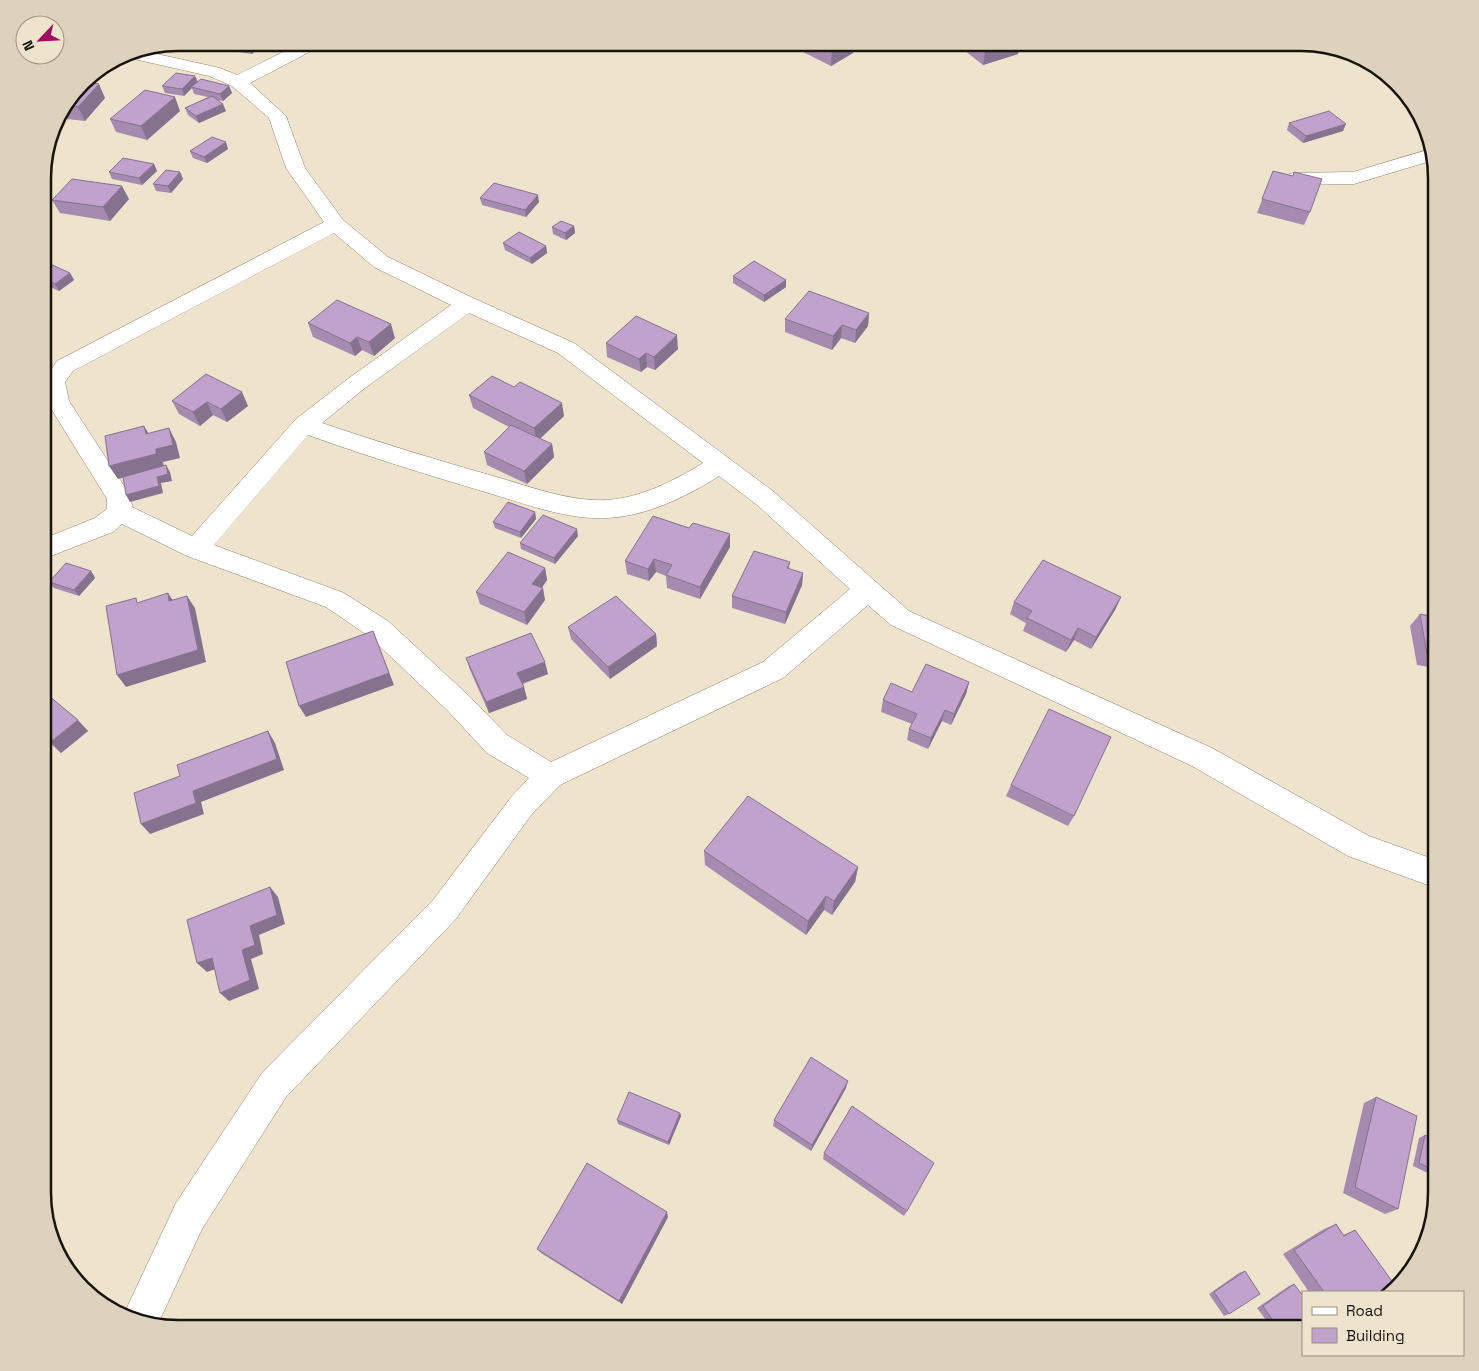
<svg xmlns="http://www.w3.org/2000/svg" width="1479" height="1371" viewBox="0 0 1479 1371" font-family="'Space Grotesk',sans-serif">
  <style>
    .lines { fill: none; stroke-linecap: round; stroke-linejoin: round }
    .street-casing { stroke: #908672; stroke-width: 1 }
    .street { fill: #fff; fill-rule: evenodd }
    .wall { fill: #a58baf }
    .shaded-wall { fill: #86718f }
    .building { fill: #c0a2cc; stroke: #86718f }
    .rim { fill: none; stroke: #18140d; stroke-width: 2.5 }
  </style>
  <rect width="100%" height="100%" fill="#eee3cd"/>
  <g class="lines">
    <!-- street casing -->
    <g class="street-casing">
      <path id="street" d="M301 43H322L319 47 250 83 286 116 305 168 343 220 388 257 475 299 574 343 774 492 909 611 1212 748 1369 836 1436 860V888L1348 856 1192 766 891 625 868 605 783 678 560 785 532 814 455 920 286 1097 202 1229 158 1324 123 1316 176 1203 262 1073 433 900 512 796 529 778 487 753 448 711 370 637 326 607 187 556 122 524 113 532 43 559V539L95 518 107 509V499L47 402 43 381 57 361 324 222 286 168 269 118 232 86 209 76 121 56 126 53 139 50 220 68 237 75ZM334 233 374 267 451 305 349 378 296 419 192 536 132 507 131 498 128 492 69 401 65 382 73 371ZM469 313 558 353 703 463C674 481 642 497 608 500 572 502 534 488 500 478 440 461 381 443 322 423L365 388ZM308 435C369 457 431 476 492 494 529 505 568 520 607 518 647 516 686 497 719 476L756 504 850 589 763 662 551 762 507 735 468 695 388 621 344 593 214 545Z
        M1431 149 1434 160 1354 184 1293 185 1286 183 1283 179 1286 175 1293 173 1353 172Z"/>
    </g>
    <!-- street -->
    <use href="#street" class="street"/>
  </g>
  <!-- wall -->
  <path class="wall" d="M196 42 262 43 252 54 197 46Z
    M795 43H854L853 53 831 66 795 48Z
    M955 43H1020L1018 54 983 65Z
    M195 76 198 82 229 86 232 93 223 101 218 100 226 111 199 123 188 115 185 108 208 97 194 94 192 88 184 96 165 93 162 86Z
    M84 82 105 98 85 121 57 118Z
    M180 111 147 140 116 132 110 119Z
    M1289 123 1343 131 1303 143 1287 130Z
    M228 149 207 163 193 158 190 151Z
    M1432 153 1436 170V174L1426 165Z
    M154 164 157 171 142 185 112 179 109 172Z
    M1273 171 1293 176 1310 212 1304 225 1257 213Z
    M180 172 183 179 171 193 156 191 153 184Z
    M480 198 539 202 526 217 482 205Z
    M129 199 110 221 60 213 52 200Z
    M574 226 575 233 566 240 553 234 552 227Z
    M503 243 546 246 547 253 532 264 505 250Z
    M43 264 70 273 74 280 59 291 43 284Z
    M733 276 786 280V287L764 302 733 283Z
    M869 313 868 326 855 343 841 338 832 350 785 332V319Z
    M308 323 395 338 374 356 362 350 355 356 313 337Z
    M606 343 678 349 655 370 647 367 641 372 607 357Z
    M206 374 248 406 227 422 213 415 200 426 179 414 172 401Z
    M469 395 564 416 540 439 552 444 554 457 527 484 487 465 484 452 509 427 473 408Z
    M535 512 536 519 521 538 495 528 493 522Z
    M578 536 555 564 521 549 520 543Z
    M730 547 700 599 667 588 666 576 656 572 649 581 627 574 625 561Z
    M790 562 789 569 803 573 802 585 785 624 732 608V596Z
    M545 568 547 580 542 588 545 600 527 625 480 604 476 592Z
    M91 571 95 578 79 596 54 588 49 582Z
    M1121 597 1115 610 1091 649 1074 640 1066 652 1023 631 1026 623 1010 614 1014 602Z
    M1420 614 1436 617V668L1417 665 1410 626Z
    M568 627 656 634 657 646 610 679 571 639Z
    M466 658 548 674 523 684 527 699 489 713 470 670Z
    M969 682 966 694 951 725 942 721 928 749 907 740 909 729 912 724 881 712 883 700 912 692Z
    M43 691 88 731 61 753 43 737Z
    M1011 785 1074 816 1068 826 1006 796Z
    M704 851 858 867 855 882 832 915 824 910 806 935 705 865Z
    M846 1088 811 1151 773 1126 774 1120Z
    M1376 1097 1398 1209 1385 1214 1343 1193 1364 1103Z
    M680 1113 681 1116 669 1145 618 1124 617 1120Z
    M1425 1135 1436 1171V1173L1432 1175 1413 1166 1419 1138Z
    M824 1153 907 1211 904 1216 823 1159Z
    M668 1217 622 1304 541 1253 537 1249Z
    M1336 1224 1343 1235 1355 1230 1392 1292H1309L1283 1254 1324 1229Z
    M1245 1271 1229 1314 1224 1316 1209 1294 1239 1273Z
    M1294 1284 1301 1328H1272L1257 1308 1289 1286Z"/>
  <!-- shaded-wall -->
  <path class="shaded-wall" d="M248 43H262L252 54Z
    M849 43H854L853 53 831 66 832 52Z
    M1013 43H1020L1018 54 983 65 985 52Z
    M195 76 198 83 191 87 192 88 184 96 182 89Z
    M99 84 105 98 85 121 78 107Z
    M229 86 232 93 223 101 220 94Z
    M175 97 180 111 147 140 141 126Z
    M223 104 226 111 199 123 196 116Z
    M1346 124 1343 131 1303 143 1306 136Z
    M226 142 228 149 207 163 204 157Z
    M154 164 157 171 142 185 139 178Z
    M180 172 183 179 171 193 168 186Z
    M122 186 129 199 110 221 103 207Z
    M538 195 539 202 526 217 525 210Z
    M574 226 575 233 566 240 565 233Z
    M546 246 547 253 532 264 530 258Z
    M70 273 74 280 59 291 55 284Z
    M786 280V287L764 302V295Z
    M869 313 868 326 855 343 856 330Z
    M391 324 395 338 374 356 369 342Z
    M842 325 841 338 832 350 833 336Z
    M677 335 678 349 655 370 654 357Z
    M357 337 362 350 355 356 350 343Z
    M646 353 647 367 641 372 639 359Z
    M242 392 248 406 227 422 221 409Z
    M207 402 213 415 200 426 193 412Z
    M562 403 564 416 537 441 534 428Z
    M144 426 152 439 146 434Z
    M169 428 176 442 180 458 163 462 164 467 118 479 109 466 156 449Z
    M552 444 554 457 527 484 524 471Z
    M166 465 170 472 172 481 161 483 163 493 130 502 126 495 157 477Z
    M535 512 536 519 521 538 520 532Z
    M577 529 578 536 555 564 554 558Z
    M730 534V547L700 599V587Z
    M654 559 656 572 649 581 648 569Z
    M545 568 547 580 535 596 532 584Z
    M91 571 95 578 79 596 74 590Z
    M803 573 802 585 785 624 786 612Z
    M43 580 47 601 43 602Z
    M543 588 545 600 527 625 524 612Z
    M168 593 176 605 169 601Z
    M187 596 195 608 206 662 126 687 117 675Z
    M1121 597 1115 610 1091 649 1096 637Z
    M1078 628 1074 640 1066 652 1071 640Z
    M373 631 394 685 306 717 299 706Z
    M656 634 657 646 610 679 608 667Z
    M545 662 548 674 520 684 517 673Z
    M969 682 966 694 951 725 954 714Z
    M524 687 527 699 489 713 486 702Z
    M945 710 942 721 928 749 931 738Z
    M78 720 88 731 61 753 51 742Z
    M268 731 275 743 284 770 201 802 204 814 150 834 141 824 193 791Z
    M858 867 855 882 832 915 834 901Z
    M270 887 278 897 285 924 259 935 263 954 251 959 259 989 229 1001 220 993 242 950 250 926Z
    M826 896 824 910 806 935 808 921Z
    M212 958 221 967 207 972 197 963Z
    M848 1081 846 1088 811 1151 812 1145Z
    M680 1113 681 1116 669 1145 668 1142Z
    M667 1212 668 1217 622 1304 619 1301Z"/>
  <!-- building -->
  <path class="building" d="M812 43H849L832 52Z
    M974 43H1013L985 52Z
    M176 73 195 76 182 89 162 86Z
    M201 79 229 86 220 94 191 87Z
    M84 82 99 84 78 107 66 106Z
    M145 90 175 97 141 126 110 119Z
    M212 96 223 104 196 116 185 108Z
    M1329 111 1346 124 1306 136 1289 123Z
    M212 137 226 142 204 157 190 151Z
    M123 158 154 164 139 178 109 172Z
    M166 170 180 172 168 186 153 184Z
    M1273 171 1293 176 1294 172 1322 179 1310 212 1262 199Z
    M72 179 122 186 103 207 52 200Z
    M494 183 538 195 525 210 480 198Z
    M561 221 574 226 565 233 552 227Z
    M519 232 546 246 530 258 503 243Z
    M754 261 786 280 764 295 733 276Z
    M46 262 70 273 55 284 43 279V264Z
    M809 291 869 313 856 330 842 325 833 336 785 319Z
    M337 300 391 324 369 342 357 337 350 343 308 323Z
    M636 316 677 335 654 357 646 353 639 359 606 343Z
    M206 374 242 392 221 409 207 402 193 412 172 401Z
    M492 376 514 387 520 382 562 403 534 428 469 395Z
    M511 425 552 444 524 471 484 452Z
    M144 426 146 434 169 428 173 445 156 449V454L109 466 105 436Z
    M166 465 168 474 157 477 159 486 126 495 123 477Z
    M508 502 535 512 520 532 493 522Z
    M543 515 577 529 554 558 520 543Z
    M653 516 689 528 693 523 730 534 700 587 666 575 672 565 654 559 648 569 625 561Z
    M754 551 790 562 787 568 803 573 786 612 732 596Z
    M508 552 545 568 532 584 543 588 524 612 476 592Z
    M1043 560 1121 597 1096 637 1078 628 1071 640 1027 618 1032 611 1014 602Z
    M66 563 91 571 74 590 49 582Z
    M168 593 169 601 187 596 198 650 117 675 106 606 136 598 137 603Z
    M616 596 656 634 608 667 568 627Z
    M1420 614 1436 617V655L1427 654Z
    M373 631 389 673 299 706 286 662Z
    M531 633 545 662 517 673 524 687 486 702 466 658Z
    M926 664 969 682 954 714 945 710 931 738 909 729 917 714 883 700 891 683 912 692Z
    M43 691 78 720 51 742 43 735Z
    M1049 709 1111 737 1074 816 1011 785Z
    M268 731 277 759 193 791 196 803 141 824 134 793 180 776 177 765Z
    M748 796 858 867 834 901 826 896 808 921 704 851Z
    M270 887 277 915 250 926 255 945 242 950 250 980 220 993 212 958 197 963 187 920Z
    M811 1057 848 1081 812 1145 774 1120Z
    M629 1092 680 1113 668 1142 617 1120Z
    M1376 1097 1417 1116 1398 1209 1355 1187Z
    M852 1106 934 1163 907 1211 824 1153Z
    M1425 1135 1436 1140V1171L1419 1163Z
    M587 1163 667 1212 619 1301 537 1249Z
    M1336 1224 1344 1236 1355 1230 1397 1288V1289L1392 1292H1324L1294 1250Z
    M1245 1271 1260 1294 1229 1314 1214 1292Z
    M1294 1284 1303 1296V1328H1278L1263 1306Z"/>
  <!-- crop -->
  <path d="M0 0H1479V1371H0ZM178 51H1301A127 127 0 0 1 1428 178V1193A127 127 0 0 1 1301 1320H178A127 127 0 0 1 51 1193V178A127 127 0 0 1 178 51Z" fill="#ddd2be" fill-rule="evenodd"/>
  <path class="rim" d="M178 51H1301A127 127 0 0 1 1428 178V1193A127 127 0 0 1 1301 1320H178A127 127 0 0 1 51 1193V178A127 127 0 0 1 178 51Z"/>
  <!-- legend -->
  <rect x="1302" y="1291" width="162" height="65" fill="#eee3cd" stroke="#989080"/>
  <rect x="1312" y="1307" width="25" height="8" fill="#ffffff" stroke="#989080"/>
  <text x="1346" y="1316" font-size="15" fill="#18140d">Road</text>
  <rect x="1312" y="1328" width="25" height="15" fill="#c0a2cc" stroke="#989080"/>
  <text x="1346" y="1341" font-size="15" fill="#18140d">Building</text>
  <!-- north arrow -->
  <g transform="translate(40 40) rotate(245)"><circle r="24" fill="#eee3cd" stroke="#989080"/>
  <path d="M0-4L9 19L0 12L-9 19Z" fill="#9b1061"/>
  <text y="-8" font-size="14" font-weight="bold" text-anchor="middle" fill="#18140d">N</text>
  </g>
</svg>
